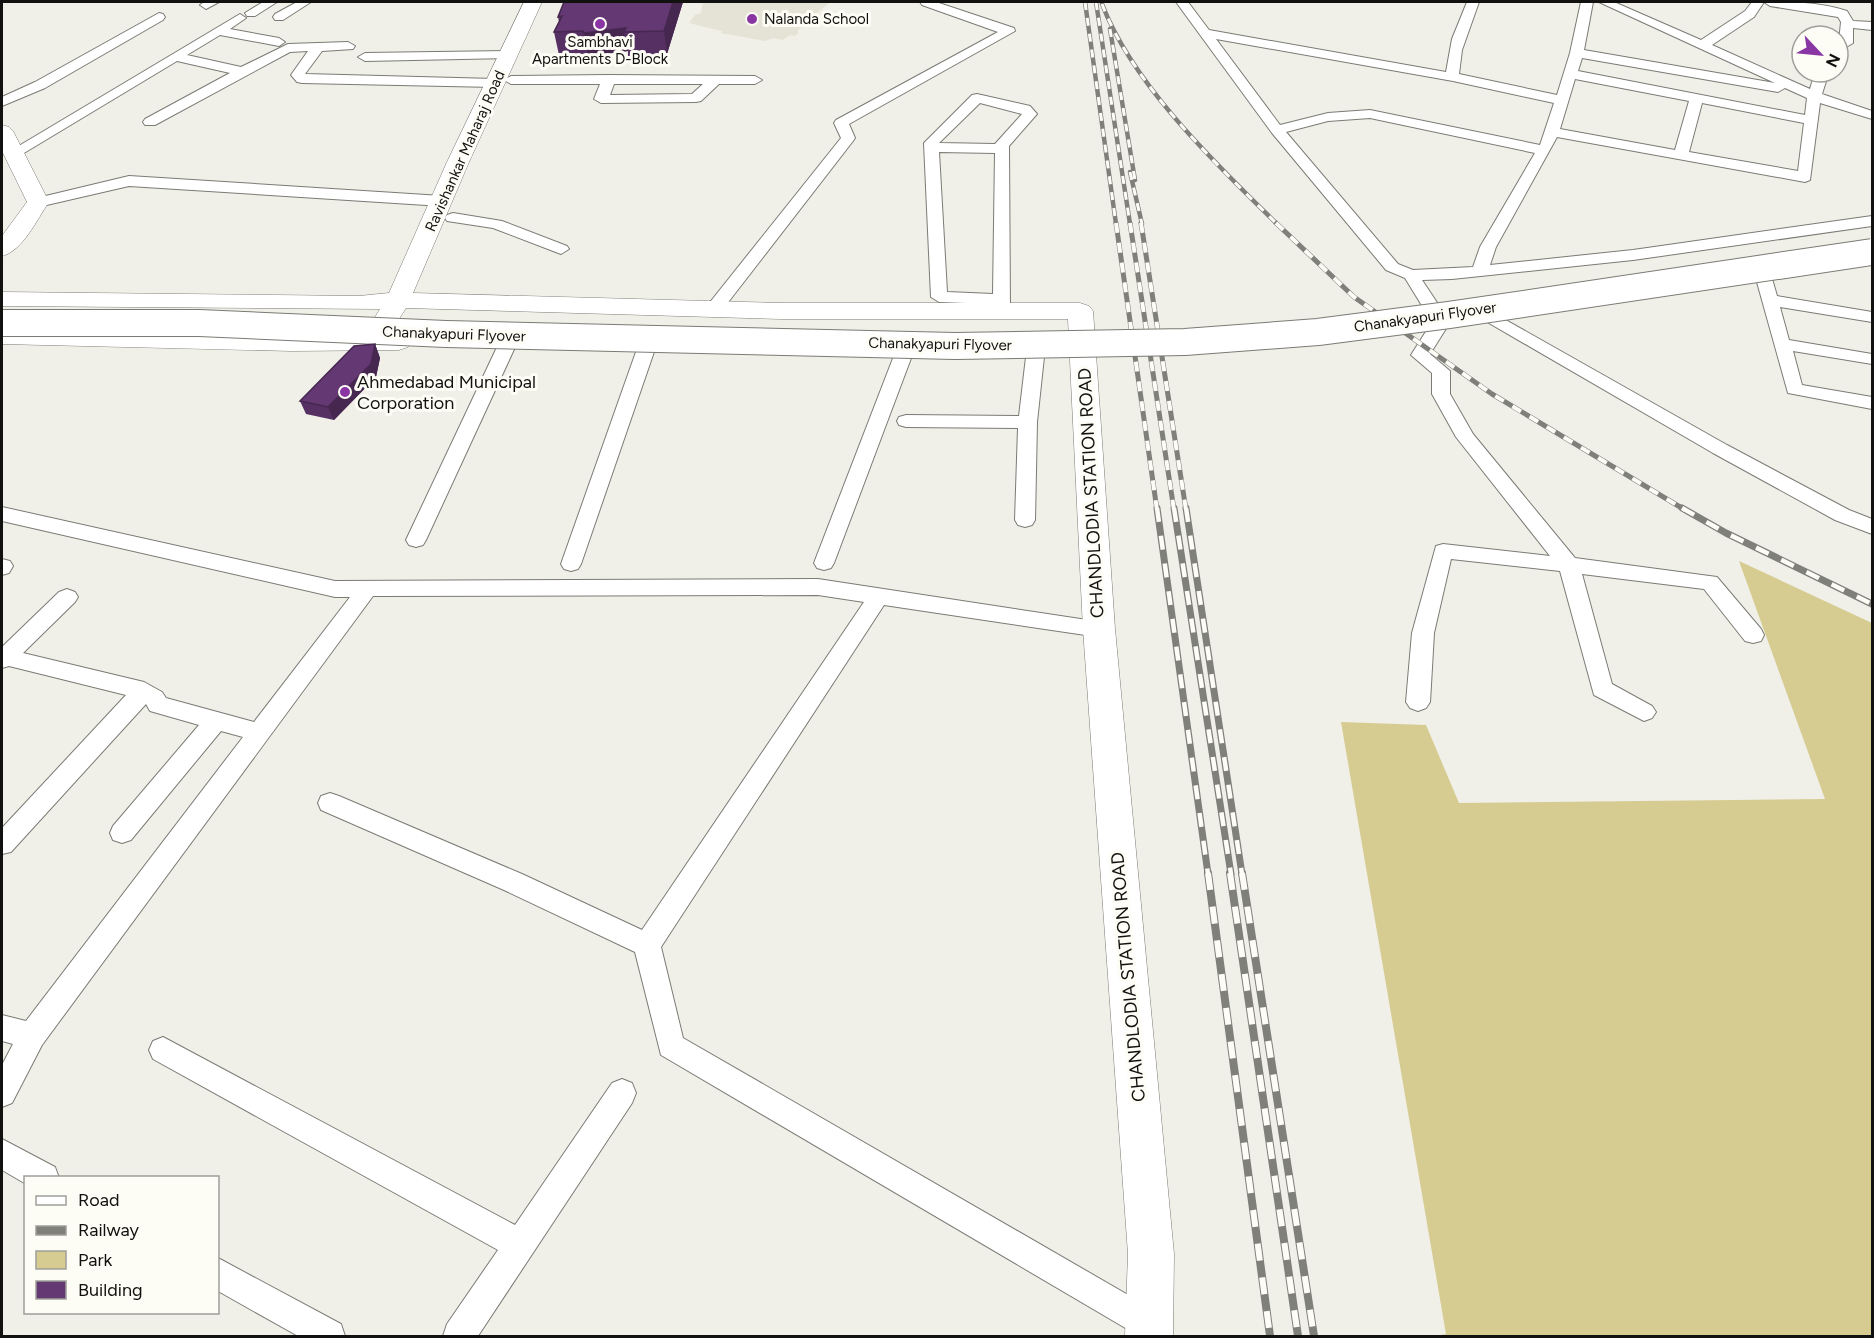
<svg xmlns="http://www.w3.org/2000/svg" width="1874" height="1338" viewBox="0 0 1874 1338" font-family="Figtree,sans-serif">
  <style>
    .built { fill: #e5e3d5 }
    .green { fill: #d6cc91 }
    .lines { fill: none; stroke-linecap: round; stroke-linejoin: round }
    .street-casing { stroke: #7b7b75; stroke-width: 2 }
    .secondary-casing { stroke: #7b7b75; stroke-width: 1 }
    .street { fill: #fff; fill-rule: evenodd }
    .secondary { fill: #fff; fill-rule: evenodd }
    .rail-far3-casing { stroke: #80807b; stroke-width: 4.5 }
    .rail-far2-casing { stroke: #80807b; stroke-width: 5 }
    .rail-far1-casing { stroke: #80807b; stroke-width: 7 }
    .rail-casing { stroke: #80807b; stroke-width: 8 }
    .rail-far3 { stroke: #fdfcf5; stroke-width: 3; stroke-dasharray: 8; stroke-linecap: butt }
    .rail-far2 { stroke: #fdfcf5; stroke-width: 4; stroke-dasharray: 10; stroke-linecap: butt }
    .rail-far1 { stroke: #fdfcf5; stroke-width: 4.5; stroke-dasharray: 14; stroke-linecap: butt }
    .rail { stroke: #fdfcf5; stroke-width: 6; stroke-dasharray: 17; stroke-linecap: butt }
    .secondary-bridge-casing { stroke: #7b7b75; stroke-width: 28; stroke-linecap: butt }
    .secondary-bridge { stroke: #fff; stroke-width: 26 }
    .wall { fill: #563062 }
    .shaded-wall { fill: #462750 }
    .building { fill: #643872; stroke: #462750; stroke-width: 1.5 }
    .poi-dot { fill: #8935a3; stroke: #fdfcf5; stroke-width: 2 }
    .labels { text-anchor: middle; stroke-width: 6; stroke-linejoin: round; paint-order: stroke }
    .far-poi-label { font-size: 15px; fill: #11110f; stroke: #fdfcf5; text-anchor: start }
    .far-street-label { font-size: 15px; fill: #11110f; stroke: #fdfcf5 }
    .poi-label { font-size: 18px; fill: #11110f; stroke: #fdfcf5; text-anchor: start }
    .street-label { font-size: 18px; fill: #11110f; stroke: #fdfcf5 }
  </style>
  <rect width="100%" height="100%" fill="#f0efe8"/>
  <!-- built -->
  <path class="built" d="M703 2H830L797 31 799 32 795 36 790 35 783 40 774 38 765 41 721 33 722 31 689 23 695 15 701 13Z"/>
  <!-- green -->
  <path class="green" d="M1739 561 1872 623V1336H1435L1446 1334 1341 722 1426 725 1459 803 1825 799Z"/>
  <g class="lines">
    <!-- street casing -->
    <g class="street-casing">
      <path id="street" d="M204 2H219L206 9 200 5Z
        M263 2H277L255 16H247L245 13Z
        M297 2H311L283 20H275L273 17 275 14Z
        M920 2H936L1014 28 1015 31 849 124 855 138 853 141 719 314H707L704 310 707 306 841 138 834 123 836 120 998 32 922 5Z
        M1176 2H1188L1209 30 1446 72 1452 39 1467 2H1479L1462 50 1459 74 1557 95 1570 53 1581 2H1593L1584 50 1775 83 1599 2H1614L1701 40 1745 11 1752 2C1784 2 1817 1 1847 11L1853 21 1872 22V30L1853 28V43L1838 52 1841 22 1838 17 1770 6 1764 2 1754 17 1712 45 1810 89 1815 72H1829L1822 94 1872 111V119L1820 103 1810 180 1805 182 1557 137 1496 247 1490 265 1633 250 1872 216V226L1633 260 1452 279 1422 280 1446 316 1456 317 1459 321 1456 325 1447 327 1430 354 1450 371V394L1473 434 1575 558 1717 577 1761 629 1764 635 1761 641 1753 643 1745 641 1704 589 1582 574 1612 684 1652 706 1656 712 1652 718 1644 721 1594 695 1560 571 1451 559 1434 633 1430 702 1426 708 1418 711 1410 708 1406 702 1412 633 1436 546 1443 544 1550 556 1456 437 1432 394V373L1411 355 1432 322 1405 278 1386 270 1272 133ZM1216 39 1453 81 1554 103 1540 145 1370 110 1328 113 1280 125ZM1582 58 1778 92 1785 88 1807 98 1805 115 1578 71ZM1575 79 1689 101 1675 150 1560 129ZM1702 103 1804 123 1798 171 1689 152ZM1370 118 1535 153 1480 247 1473 267 1413 270 1398 264 1286 132 1328 121Z
        M159 13 163 14 165 17 163 20 45 88 2 106V97L35 82Z
        M240 14 246 18 230 29 279 38 285 42 279 46 220 35 187 55 241 67 288 44 348 42 355 46 353 49 322 51 305 74 495 79 502 83 495 87 302 83 297 82 291 75 308 51 290 52 155 125H145L143 122 145 119 230 73 177 61 19 156 14 157 7 153Z
        M508 51 515 55 513 58 365 61 358 57 365 53Z
        M609 75 755 76 762 80 755 84H719L701 101 696 102 601 103 594 99 600 84H511L504 80 511 76ZM614 84H703L692 94 610 95Z
        M977 94 1030 106 1037 114 1009 146 1010 311 1007 315H995L993 304 939 302 931 297 924 143 972 95ZM980 103 1022 114 995 144 939 143ZM939 152 995 153 993 294 947 292Z
        M129 176 442 196 450 201 442 206 129 186 38 207 30 202 33 199Z
        M453 213 502 221 567 246 569 249 561 254 493 228 447 221 445 218 447 215Z
        M1763 270 1771 275 1777 296 1872 312V322L1780 307 1789 340 1872 354V364L1793 351 1802 385 1872 397V409L1788 393 1755 275Z
        M1488 310 1727 445 1849 510 1872 519V534L1835 520 1713 453 1482 319 1479 315 1482 311Z
        M507 340 513 341 516 345 426 540 423 545 416 547 409 545 406 540 498 345 501 341Z
        M646 344 652 345 655 349 581 564 578 569 571 571 564 569 561 564 637 349 640 345Z
        M904 348 910 349 913 353 834 563 831 568 824 570 817 568 814 563 895 353 898 349Z
        M1035 352 1041 353 1044 357 1037 422 1035 520 1032 525 1025 527 1018 525 1015 520 1018 428 906 427 899 425 897 421 899 417 906 415 1019 416 1026 357 1029 353Z
        M2 507 335 581 818 579 1107 623 1110 629 1107 635 1099 637 884 605 661 947 683 1038 1161 1314 1166 1325 1161 1336H1139L661 1055 635 952 504 890 321 810 318 803 321 796 330 793 339 796 522 874 642 930 864 602 818 595 373 596 42 1045 12 1103 2 1107V1065L13 1044 2 1041V1015L26 1021 243 737 221 731 131 840 122 843 113 840 110 833 113 826 199 725 150 711 146 704 11 852 2 854V828L126 695 9 666 2 668V647L59 592 67 589 75 592 78 597 75 602 23 653 144 682 162 692 166 698 254 722 350 597H335L2 521Z
        M2 559 10 561 13 566 9 573 2 575Z
        M163 1037 515 1225 612 1083 622 1079 632 1083 636 1093 632 1103 478 1336H443L447 1324 498 1250 153 1059 149 1050 153 1041Z
        M2 1139 55 1167 59 1178H26V1184L2 1170Z
        M218 1258 341 1324 345 1336H298L218 1291Z"/>
    </g>
    <!-- secondary casing -->
    <g class="secondary-casing">
      <path id="secondary" d="M524 2H542L469 162 413 293 781 303H1080L1089 306 1093 311 1115 629 1174 1254 1173 1336H1125L1128 1254 1083 629 1068 319H781L406 308 397 322 388 325 379 322 375 317 380 309 2 306V292L359 296 389 293 447 162Z
        M2 125 9 127 13 131 49 202C37 219 23 251 2 256V236L27 202 2 151Z
        M2 328 292 335 399 334 408 337 412 342 408 347 399 350 292 351 2 344Z"/>
    </g>
    <!-- street -->
    <use href="#street" class="street"/>
    <!-- secondary -->
    <use href="#secondary" class="secondary"/>
    <!-- rail-far3 casing -->
    <g class="rail-far3-casing">
      <path id="rail-far3" d="M1085 2 1116 224
        M1096 2 1130 224
        M1102 4C1133 85 1216 164 1277 224
        M1110 29 1135 180
        M1130 172 1142 224"/>
    </g>
    <!-- rail-far2 casing -->
    <g class="rail-far2-casing">
      <path id="rail-far2" d="M1116 223 1157 510
        M1130 223 1174 510
        M1141 223 1186 510
        M1276 223 1354 297 1492 394 1685 510"/>
    </g>
    <!-- rail-far1 casing -->
    <g class="rail-far1-casing">
      <path id="rail-far1" d="M1157 508 1208 874
        M1174 508 1231 874
        M1186 508 1242 874
        M1682 508 1726 533 1872 604"/>
    </g>
    <!-- rail casing -->
    <g class="rail-casing">
      <path id="rail" d="M1208 873 1270 1336
        M1230 873 1298 1336
        M1242 873 1314 1336"/>
    </g>
    <!-- rail-far3 -->
    <use href="#rail-far3" class="rail-far3"/>
    <!-- rail-far2 -->
    <use href="#rail-far2" class="rail-far2"/>
    <!-- rail-far1 -->
    <use href="#rail-far1" class="rail-far1"/>
    <!-- rail -->
    <use href="#rail" class="rail"/>
    <!-- secondary-bridge casing -->
    <g class="secondary-bridge-casing">
      <path id="secondary-bridge" d="M2 323H199L446 334 955 346 1185 342 1318 332 1449 315 1872 252"/>
    </g>
    <!-- secondary-bridge -->
    <use href="#secondary-bridge" class="secondary-bridge"/>
  </g>
  <!-- wall -->
  <path class="wall" d="M564 2H683L667 54 628 56V51L588 56V54L559 55 554 32 559 22 558 17Z
    M375 344 380 358 376 377 334 420 306 414 300 401Z"/>
  <!-- shaded-wall -->
  <path class="shaded-wall" d="M673 2H683L667 54 664 31Z
    M626 28 624 32 628 51 588 56 584 33Z
    M375 344 380 358 376 377 334 420 328 407Z"/>
  <!-- building -->
  <path class="building" d="M564 2H673L664 31 624 32 626 28 584 33 583 31 554 32 562 16 558 17Z
    M375 344 371 364 328 407 300 401 354 346Z"/>
  <!-- markers -->
  <g class="poi-dot">
    <circle cx="752" cy="19" r="6"/>
    <circle cx="600" cy="24" r="6"/>
    <circle cx="345" cy="392" r="6"/>
  </g>
  <g class="labels">
    <!-- far-poi labels -->
    <g class="far-poi-label">
      <text x="764" y="24">Nalanda School</text>
      <text x="600" y="47" text-anchor="middle">Sambhavi<tspan x="600" dy="17">Apartments D-Block</tspan></text>
    </g>
    <!-- far-street labels -->
    <g class="far-street-label">
      <text transform="translate(465 151) rotate(-66)" y="5">Ravishankar Maharaj Road</text>
      <text transform="translate(1425 317) rotate(-8)" y="5">Chanakyapuri Flyover</text>
      <text transform="translate(454 334) rotate(2)" y="5">Chanakyapuri Flyover</text>
      <text transform="translate(940 344) rotate(1)" y="5">Chanakyapuri Flyover</text>
    </g>
    <!-- poi labels -->
    <g class="poi-label">
      <text x="357" y="388">Ahmedabad Municipal<tspan x="357" dy="21">Corporation</tspan></text>
    </g>
    <!-- street labels -->
    <g class="street-label">
      <text transform="translate(1091 493) rotate(-93)" y="6">CHANDLODIA STATION ROAD</text>
      <text transform="translate(1128 977) rotate(-95)" y="6">CHANDLODIA STATION ROAD</text>
    </g>
  </g>
  <!-- border -->
  <rect width="1874" height="1338" fill="none" stroke="#11110f" stroke-width="6"/>
  <!-- legend -->
  <rect x="24" y="1176" width="195" height="138" fill="#fdfcf5" stroke="#9f9e99" stroke-width="1.5"/>
  <rect x="36" y="1196" width="30" height="9" fill="#ffffff" stroke="#9f9e99" stroke-width="1.5"/>
  <text x="78" y="1206" font-size="18" fill="#11110f">Road</text>
  <rect x="36" y="1226" width="30" height="9" fill="#80807b" stroke="#9f9e99" stroke-width="1.5"/>
  <text x="78" y="1236" font-size="18" fill="#11110f">Railway</text>
  <rect x="36" y="1251" width="30" height="18" fill="#d6cc91" stroke="#9f9e99" stroke-width="1.5"/>
  <text x="78" y="1266" font-size="18" fill="#11110f">Park</text>
  <rect x="36" y="1281" width="30" height="18" fill="#643872" stroke="#9f9e99" stroke-width="1.5"/>
  <text x="78" y="1296" font-size="18" fill="#11110f">Building</text>
  <!-- north arrow -->
  <g transform="translate(1820 54) rotate(116)"><circle r="28" fill="#fdfcf5" stroke="#9f9e99" stroke-width="1.5"/>
  <path d="M0-4.5L10 22L0 15L-10 22Z" fill="#8935a3"/>
  <text y="-9" font-size="16" font-weight="bold" text-anchor="middle" fill="#11110f">N</text>
  </g>
</svg>
